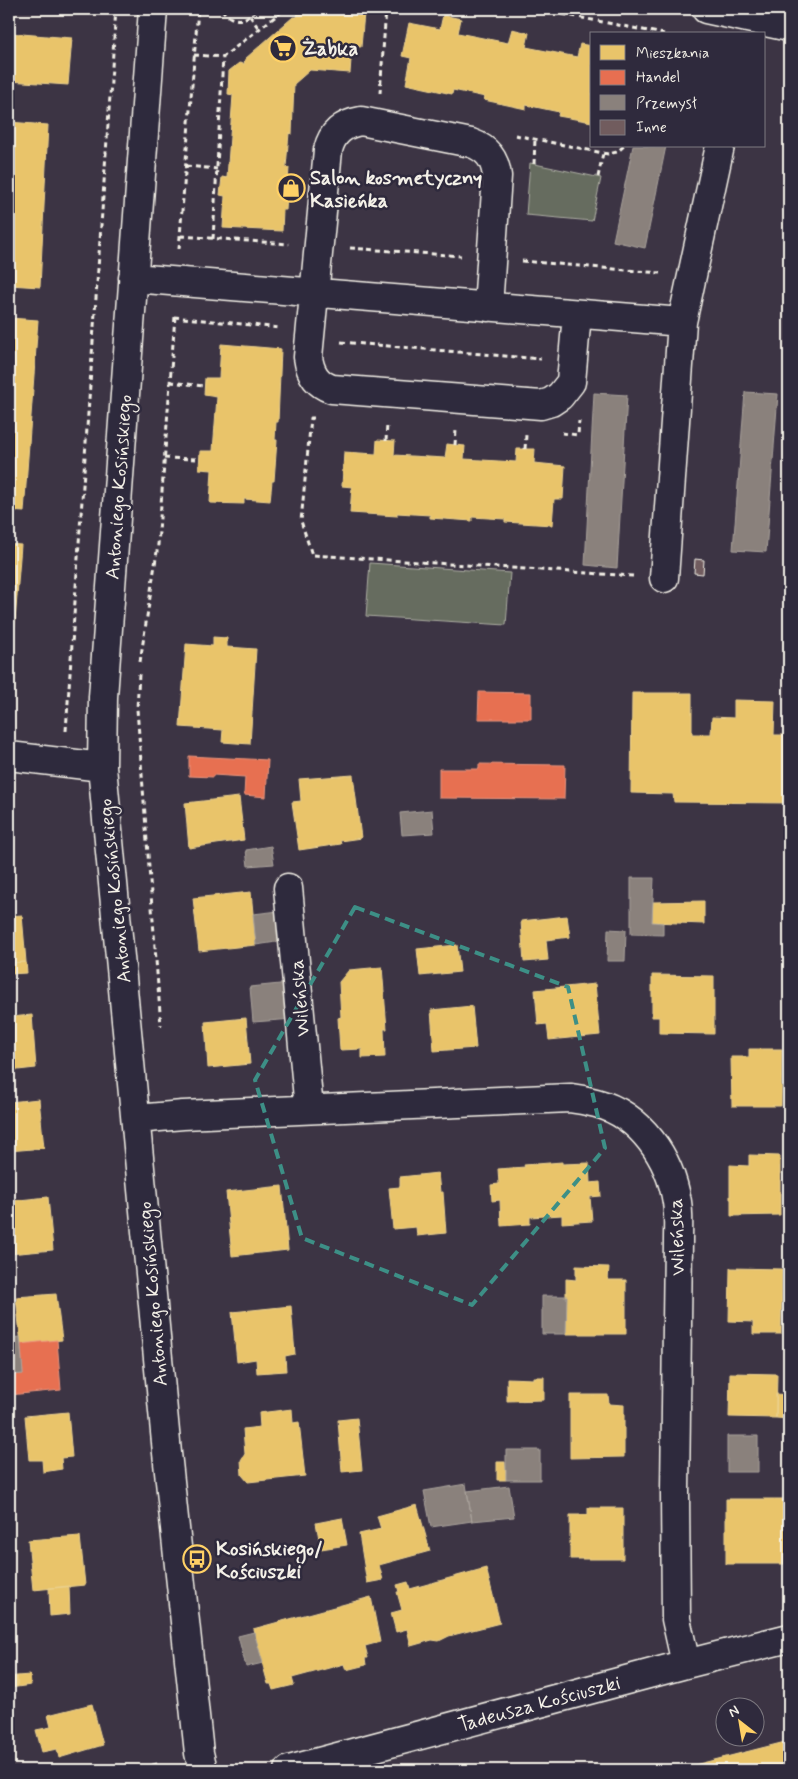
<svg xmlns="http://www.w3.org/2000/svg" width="798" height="1779" viewBox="0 0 798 1779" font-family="Mynerve,sans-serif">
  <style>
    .green { fill: #666c5e; stroke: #adaea3 }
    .homes { fill: #e9c46a; stroke: #ecd290 }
    .shops { fill: #e76f51; stroke: #eb967e }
    .industry { fill: #8a817c; stroke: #aaa39c }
    .building { fill: #715c5e; stroke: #f4f1e8 }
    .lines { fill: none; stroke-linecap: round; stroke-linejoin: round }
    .minor-casing { stroke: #f4f1e8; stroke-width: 31 }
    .path { stroke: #f4f1e8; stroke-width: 3; stroke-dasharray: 5 4; stroke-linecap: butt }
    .minor { stroke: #2f2a3d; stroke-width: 28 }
    .marked { fill: none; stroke: #3d8f86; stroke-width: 4; stroke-dasharray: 10 6; stroke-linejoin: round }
    .labels { text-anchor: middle; stroke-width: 5; stroke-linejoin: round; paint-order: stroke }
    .poi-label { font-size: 20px; font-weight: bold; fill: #f4f1e8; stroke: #2f2a3d; text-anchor: start }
    .street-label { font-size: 20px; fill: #f4f1e8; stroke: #2f2a3d }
  </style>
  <rect width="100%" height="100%" fill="#3c3444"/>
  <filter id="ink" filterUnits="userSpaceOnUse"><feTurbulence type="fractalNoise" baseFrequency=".02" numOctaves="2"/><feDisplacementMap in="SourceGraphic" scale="10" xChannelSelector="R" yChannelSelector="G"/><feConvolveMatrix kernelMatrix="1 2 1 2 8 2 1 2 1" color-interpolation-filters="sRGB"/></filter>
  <g filter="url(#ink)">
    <!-- green -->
    <path class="green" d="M530 163 601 178 592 221 526 215Z
      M370 563 510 573 506 625 366 616Z"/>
    <!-- homes -->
    <path class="homes" d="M301 9H331V10L364 13 361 47 352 46 350 73 310 70 294 84 292 134 289 133 286 167 289 168 286 210H283L282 231 223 228 225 196 220 195 222 177 227 178 233 95 228 94 229 71 239 63 244 64 245 59 293 17H297L298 12Z
      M443 15 461 19 458 33 508 43 512 29 529 33 526 47 577 57 580 44 592 46V122L558 116 559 112 526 105V109L484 100 485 97 453 90 452 94 406 84 411 58 402 56 409 23 440 29Z
      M9 33 72 38 68 85 9 81Z
      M9 122 48 125 40 287 9 285Z
      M9 318 38 320 24 512 9 511Z
      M221 344 281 349 278 422H276L275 440H277L274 481H272L270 501 244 499V504L210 503 212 470 199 469 200 451H213L217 397 204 395 205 378H219Z
      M377 440 395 441 394 455 445 458 447 444 455 445 465 446 464 459 516 462 517 449H535L534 463 565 466 563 499H554L552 525 505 522V519L472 517V521L430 518V515L397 513V516L350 513 352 487 342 486 344 452 376 454Z
      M9 544 21 545 9 698Z
      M213 637 227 638V647L256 649 250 744 222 742 223 730 180 727 186 644 213 646Z
      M632 693H692V734H711L712 717 734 718V700L775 701 774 735H789V803L674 802 673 794 631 793Z
      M353 775 361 838 340 841 341 844 299 850 292 802 301 801 299 779Z
      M239 797 244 840 189 848 185 803Z
      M10 808 14 845 9 846V809Z
      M251 892 256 945 199 951 193 898Z
      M704 901V924L652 922 653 902Z
      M22 915 26 962 9 963V916Z
      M567 916 570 937 546 940 548 960 524 962 521 921Z
      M457 945 460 972 420 976 417 949Z
      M26 962 27 973 9 974V963Z
      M382 967 387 1029H384L385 1057 362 1058V1049L340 1050 338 1018 341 1017 339 982 349 970Z
      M652 975 714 976V1034L659 1033V1017H652Z
      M595 984 600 1035 549 1040 547 1024 538 1025 535 990Z
      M472 1006 476 1048 434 1051 431 1010Z
      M10 1012 11 1017 32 1015 36 1068 9 1071V1013Z
      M246 1018 250 1064 208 1068 205 1022Z
      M749 1049H782L781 1106H732L731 1057H749Z
      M39 1099 44 1148 9 1151V1102Z
      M749 1155 780 1156V1215L731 1216V1199H730V1165L749 1166Z
      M562 1162V1164L589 1163 590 1183 600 1182 601 1196 590 1197 592 1221 562 1223V1215L530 1217V1224L501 1226 500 1200 492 1201 491 1185 499 1184 498 1169 525 1167 524 1165Z
      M438 1173 440 1192H443L446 1233 417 1236 416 1227 393 1229 389 1188 400 1187V1177Z
      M282 1186 288 1250 232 1256 226 1192Z
      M48 1197 53 1250 9 1254V1201Z
      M576 1266 609 1267 608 1280H626V1334H566V1279L576 1280Z
      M730 1268 782 1269 781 1334H753V1322L729 1321Z
      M56 1294 62 1340 21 1344 16 1297Z
      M291 1306 295 1354 285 1356 286 1371 257 1373 256 1359 237 1362 232 1312Z
      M730 1373 777 1374 776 1418 729 1417Z
      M533 1377H544V1400L507 1401V1378L533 1379Z
      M776 1394 789 1395V1419L776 1418Z
      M570 1395H608L609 1404 624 1405V1457L570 1458Z
      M292 1409 293 1423 299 1422 305 1476 248 1482 242 1475 241 1460 245 1454 243 1429 260 1427 259 1413Z
      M68 1412 72 1457 61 1458 62 1469 43 1472 42 1460H29L25 1416Z
      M357 1418 362 1470 342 1472 338 1420Z
      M497 1462H505L506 1480H497Z
      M726 1499H789V1564H726Z
      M417 1505 430 1551 379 1565 383 1580 367 1583 359 1534 381 1529 377 1516Z
      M588 1508H623V1559H570V1515H588Z
      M342 1518 347 1545 321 1549 316 1523Z
      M80 1536 85 1585 33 1590 28 1540Z
      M486 1568 500 1623 449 1636 439 1641 432 1640 411 1646 407 1629 396 1632 391 1613 402 1610 397 1592H399L397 1585 408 1582 410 1589Z
      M69 1586 70 1614 50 1616 49 1588Z
      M371 1597 380 1642 365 1646 368 1658H365L366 1665 346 1670 344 1664 292 1678 294 1685 273 1690 271 1684H268L253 1629Z
      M30 1675 31 1685 17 1687V1676Z
      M17 1676V1687L9 1688V1677Z
      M92 1704 103 1745 59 1758 57 1749 42 1752 36 1730 51 1727 48 1715Z
      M789 1741V1770H675Z"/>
    <!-- shops -->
    <path class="shops" d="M479 692 531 693V719H478Z
      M189 756 268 760 266 797 244 795 245 777 213 775V777L189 776Z
      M479 764 565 765 564 799 439 798V769H479Z
      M57 1340 61 1390 9 1395V1375L23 1374 21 1344Z"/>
    <!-- industry -->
    <path class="industry" d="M633 146H666L645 248 613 241Z
      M745 392 778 394 766 552 733 550Z
      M594 393 627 395 617 568 585 565Z
      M432 810 434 833 402 835 400 813Z
      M271 846 274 864 248 866 246 850Z
      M631 878H654L652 922 663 923V935L631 934Z
      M279 911 283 941 256 945 253 914Z
      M608 929 626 930 625 961H607Z
      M290 983 294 1019 253 1022 250 987Z
      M542 1296H567L566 1334H542Z
      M20 1337 23 1374 9 1375V1338Z
      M9 1395H12L15 1425 9 1426Z
      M727 1436H758V1472H727Z
      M506 1450H540V1480H506Z
      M466 1484 472 1521 431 1527 424 1491Z
      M509 1486 514 1517 472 1521 467 1491Z
      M254 1632 263 1663 246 1667 238 1636Z"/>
    <!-- building -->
    <path class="building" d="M695 559 704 560 703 574 694 573Z"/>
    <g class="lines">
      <!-- minor casing -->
      <g class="minor-casing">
        <path id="minor" d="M153 9 103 697 102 767 167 1453 199 1753 203 1770
          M706 9 789 27
          M133 278 682 322
          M488 307 497 176C495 159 488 149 471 143L361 121C343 124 332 133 328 150L308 357C310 373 317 384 332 389L541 405 551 402 560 396 571 382 577 314
          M664 578 682 322 720 146
          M9 756 102 767
          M288 888 309 1109
          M136 1119 183 1115 570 1098C578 1099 588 1101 596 1103 641 1115 670 1158 677 1202 679 1215 678 1228 678 1241L675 1493 676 1619 686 1664
          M289 1770 686 1664 789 1638"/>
      </g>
      <!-- path -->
      <path class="path" d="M222 9C230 23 247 23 255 9
        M536 9 664 34
        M250 16 259 29
        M194 55 223 57
        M380 93 386 9
        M515 135 608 154 617 152 624 146
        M534 164 535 139
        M186 166 217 169
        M598 177 603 153
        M181 236 289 244
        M213 239 223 57 285 9
        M350 248 461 256
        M179 249 198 9
        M522 261 660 273
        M174 317 280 328
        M341 342 541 359
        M170 382 204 386
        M314 418H311L301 521 312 555 633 576
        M562 433 578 435 579 421
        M386 441 387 424
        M455 445 456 430
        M525 449 526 435
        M164 458 199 459
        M140 662 158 545 175 316
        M139 674 137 709 161 1026
        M66 731 116 9
        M135 1770 161 1763"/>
      <!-- minor -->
      <use href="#minor" class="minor"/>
    </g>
  </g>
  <!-- marked area -->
  <path class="marked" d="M355 907 568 987 605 1148 472 1305 302 1238 255 1080Z"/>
  <!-- icons -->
  <defs>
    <g id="supermarket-ring" transform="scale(1.4375)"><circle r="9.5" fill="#2f2a3d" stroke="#ffd166" stroke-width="1.5"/><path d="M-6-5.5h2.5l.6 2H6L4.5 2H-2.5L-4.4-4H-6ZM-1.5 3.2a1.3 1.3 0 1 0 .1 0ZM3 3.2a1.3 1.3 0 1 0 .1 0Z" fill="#ffd166"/></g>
    <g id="shop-ring" transform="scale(1.4375)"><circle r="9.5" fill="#2f2a3d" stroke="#ffd166" stroke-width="1.5"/><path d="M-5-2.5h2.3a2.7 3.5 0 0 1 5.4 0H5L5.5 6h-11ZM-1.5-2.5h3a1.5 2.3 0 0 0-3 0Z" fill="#ffd166"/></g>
    <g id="bus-ring" transform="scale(1.4375)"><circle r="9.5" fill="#2f2a3d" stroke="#ffd166" stroke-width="1.5"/><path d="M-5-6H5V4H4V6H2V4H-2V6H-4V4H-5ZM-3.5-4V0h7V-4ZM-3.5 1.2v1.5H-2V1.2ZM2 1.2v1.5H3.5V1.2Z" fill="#ffd166"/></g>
  </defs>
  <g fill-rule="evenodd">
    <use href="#supermarket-ring" x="283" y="48"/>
    <use href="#shop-ring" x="291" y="188"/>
    <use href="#bus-ring" x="197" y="1559"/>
  </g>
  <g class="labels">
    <!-- poi labels -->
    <g class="poi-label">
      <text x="302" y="55">Żabka</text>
      <text x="310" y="184">Salon kosmetyczny<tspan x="310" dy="23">Kasieńka</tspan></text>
      <text x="216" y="1555">Kosińskiego/<tspan x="216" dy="23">Kościuszki</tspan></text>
    </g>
    <!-- street labels -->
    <g class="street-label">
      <text transform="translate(118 487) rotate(-86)" y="7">Antoniego Kosińskiego</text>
      <text transform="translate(114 891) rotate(-96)" y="7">Antoniego Kosińskiego</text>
      <text transform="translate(299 998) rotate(-95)" y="7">Wileńska</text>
      <text transform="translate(676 1237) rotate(-92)" y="7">Wileńska</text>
      <text transform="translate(152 1294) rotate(-95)" y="7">Antoniego Kosińskiego</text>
      <text transform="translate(539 1703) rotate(-15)" y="7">Tadeusza Kościuszki</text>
    </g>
  </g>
  <!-- margin -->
  <rect width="798" height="1779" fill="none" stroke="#2f2a3d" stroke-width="30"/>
  <rect x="15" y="15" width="768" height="1749" fill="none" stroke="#f4f1e8" stroke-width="2" filter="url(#ink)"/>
  <!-- legend -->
  <rect x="590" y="32" width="175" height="115" fill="#2f2a3d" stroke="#7e7a81"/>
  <rect x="600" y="45" width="25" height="15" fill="#e9c46a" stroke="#7e7a81"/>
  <text x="636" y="58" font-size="15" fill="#f4f1e8">Mieszkania</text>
  <rect x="600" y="70" width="25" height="15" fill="#e76f51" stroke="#7e7a81"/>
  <text x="636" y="82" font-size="15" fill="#f4f1e8">Handel</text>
  <rect x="600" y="95" width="25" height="15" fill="#8a817c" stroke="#7e7a81"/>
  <text x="636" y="108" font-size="15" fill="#f4f1e8">Przemysł</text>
  <rect x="600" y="120" width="25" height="15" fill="#715c5e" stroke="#7e7a81"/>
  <text x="636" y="132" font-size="15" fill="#f4f1e8">Inne</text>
  <!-- north arrow -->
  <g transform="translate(740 1722) rotate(329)"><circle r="24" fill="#2f2a3d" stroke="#7e7a81"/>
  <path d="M0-4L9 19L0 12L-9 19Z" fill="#ffd166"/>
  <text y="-8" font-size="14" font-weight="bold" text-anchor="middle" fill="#f4f1e8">N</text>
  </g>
</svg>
